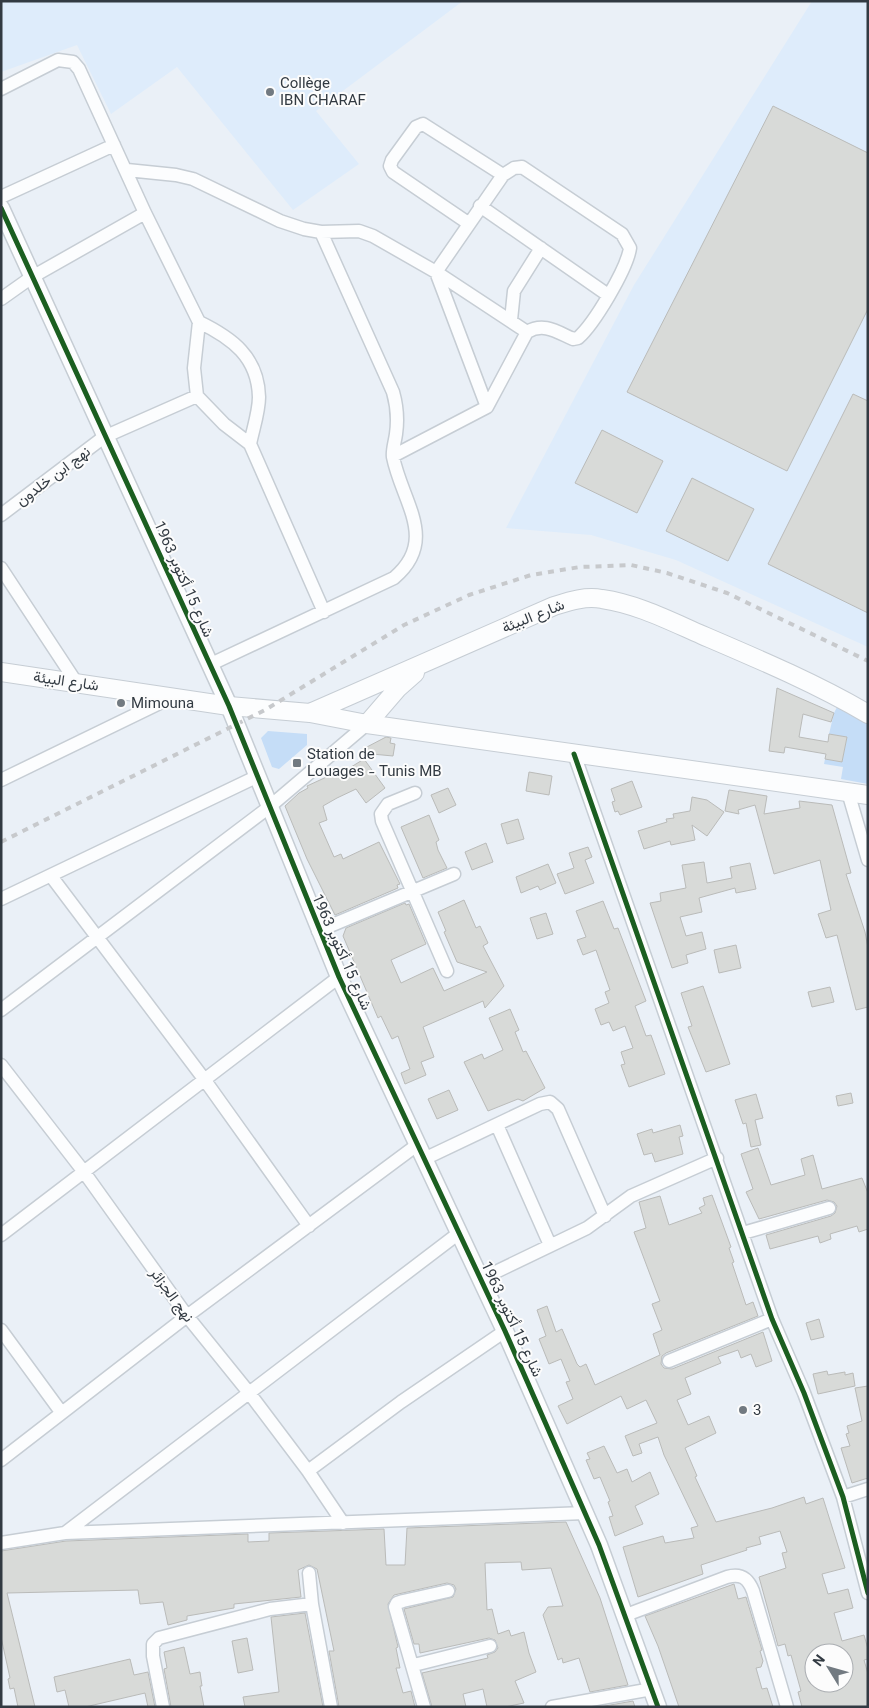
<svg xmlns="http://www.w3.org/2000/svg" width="869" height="1708" viewBox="0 0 869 1708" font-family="Georgia,Vazirmatn,serif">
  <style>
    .built { fill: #deecfb }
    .green { fill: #c5ddf7 }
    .building { fill: #d8dad8; stroke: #babbb9; fill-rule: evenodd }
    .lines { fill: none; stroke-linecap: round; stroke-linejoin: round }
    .minor-casing { stroke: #c6cdd4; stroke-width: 15 }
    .tertiary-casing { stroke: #c6cdd4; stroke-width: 19 }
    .secondary-casing { stroke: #c6cdd4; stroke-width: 20 }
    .minor { stroke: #fcfdfe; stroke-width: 12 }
    .tertiary { stroke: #fcfdfe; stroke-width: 16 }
    .secondary { stroke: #fcfdfe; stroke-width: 18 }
    .rail { stroke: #c7c9cc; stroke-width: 4; stroke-dasharray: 6 6; stroke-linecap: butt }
    .cycleway-casing { stroke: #fcfcfc; stroke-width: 8 }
    .cycleway { stroke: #1b5e20; stroke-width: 5 }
    .poi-dot { fill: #727a81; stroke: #fcfcfc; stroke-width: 2 }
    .labels { text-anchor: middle; stroke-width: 4; stroke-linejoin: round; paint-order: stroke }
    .poi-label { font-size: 15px; fill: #323a42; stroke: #fcfcfc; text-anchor: start }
    .street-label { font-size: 15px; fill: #323a42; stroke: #fcfcfc }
  </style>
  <rect width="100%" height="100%" fill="#eaf0f7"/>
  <!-- built -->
  <path class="built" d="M1 1H463L316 111 359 164 293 210 177 67 111 114 77 45 1 72Z
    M812 1H868V647L676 560 591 535 506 528 634 285Z"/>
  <!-- green -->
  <path class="green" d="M837 707 868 724V784L841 779 843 767 824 764 825 759 842 762 847 737 829 734 834 713Z
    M268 731 307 734V745L279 769 272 767 261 738Z"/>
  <!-- building -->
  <path class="building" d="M773 106 868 153V309L787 471 627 392Z
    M853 394 868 401V613L768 564Z
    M602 430 663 461 637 513 575 483Z
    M692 478 754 509 728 561 666 531Z
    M777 688 834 713 831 722 803 714 799 737 828 742 829 734 847 737 842 762 825 759 826 754 785 747 784 753 769 751Z
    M386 737 391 738 390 743 395 744 393 756 372 754 365 748Z
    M364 759 385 788 366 803 356 789 337 798 323 806 327 820 319 823 334 857 341 854 343 859 379 842 400 884 397 885 398 888 335 915 307 859 285 806 299 793 308 788 307 786 333 774 335 777Z
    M529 772 552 776 549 795 526 791Z
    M632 781 642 807 620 815 618 811 615 812 612 802 615 801 611 789Z
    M448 788 456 805 439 813 431 795Z
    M729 790 767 796 764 814 800 808 799 801 832 805 851 873 846 874 865 932 868 948V1007L856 1010 837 935 826 938 818 914 831 910 820 860 774 874 755 805 738 810 739 814 725 811Z
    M692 797 707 800 724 812 707 836 692 825 695 840 671 845 670 841 644 849 638 831 667 822 666 819 674 818 673 814 690 811Z
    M429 815 439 840 436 842 438 850 447 868 423 878 401 827Z
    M518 819 524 839 507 844 501 824Z
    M486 843 493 862 472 870 465 852Z
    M588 847 592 857 585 860 594 883 565 894 557 874 574 868 569 853Z
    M704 862 707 883 732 878 730 867 750 863 756 889 736 893 735 888 699 898 702 912 680 917 686 936 702 932 706 949 686 955 688 963 672 968 650 903 661 901 660 893 686 888 682 865Z
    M548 864 556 883 540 890 538 886 521 893 516 877Z
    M464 900 476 928 480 926 488 943 483 946 504 986 485 1008 483 1001 423 1027 434 1057 421 1062 426 1075 405 1084 401 1073 410 1069 398 1036 392 1039 381 1016 378 1018 343 936 346 928 405 903 406 905 409 904 426 944 391 960 401 983 433 968 444 991 487 972 457 962 444 932 446 931 438 912Z
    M603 901 614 929 618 928 646 1001 635 1006 646 1036 651 1035 665 1074 629 1087 621 1065 625 1064 621 1052 633 1048 625 1026 613 1031 609 1022 601 1025 595 1009 609 1003 605 992 610 990 596 950 583 955 577 940 586 937 576 911Z
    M546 913 553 934 537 939 530 918Z
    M736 945 741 968 719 973 714 950Z
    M703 986 730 1064 706 1072 688 1027 692 1026 681 993Z
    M830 987 834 1002 812 1007 808 992Z
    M510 1009 519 1030 515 1032 523 1052 526 1051 545 1088 523 1101 518 1099 488 1111 464 1062 482 1054 484 1059 503 1050 489 1018Z
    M449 1090 458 1110 437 1119 428 1099Z
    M851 1093 853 1103 838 1106 836 1096Z
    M756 1094 763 1118 755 1120 761 1145 751 1147 746 1123 743 1124 735 1100Z
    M680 1125 683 1136 679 1137 683 1154 655 1162 652 1153 644 1155 637 1134 652 1129 653 1133Z
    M758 1148 771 1185 805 1175 801 1159 813 1155 822 1189 862 1178 868 1193V1229L859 1232 857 1226 830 1234 831 1239 820 1243 818 1236 770 1249 766 1235 831 1216 835 1213 837 1206 834 1202 827 1200 759 1219 746 1192 753 1189 741 1154Z
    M712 1195 731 1247 729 1248 734 1262 732 1263 746 1305 753 1302 758 1316 666 1353 662 1356 661 1364 664 1368 672 1369 763 1332 772 1361 756 1367 751 1354 741 1358 738 1350 718 1357 721 1363 685 1378 691 1394 677 1400 688 1425 709 1416 716 1433 685 1448 697 1476 695 1477 716 1522 772 1508 804 1497 806 1504 823 1498 845 1568 822 1574 828 1594 848 1589 853 1608 834 1613 842 1641 864 1635 868 1649V1659L864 1660 868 1674V1707H802L798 1692 801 1691 791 1655 788 1656 785 1644 778 1646 759 1577 786 1568 782 1553 787 1552 780 1531 759 1537 761 1544 746 1548 747 1550 701 1565 703 1574 638 1597 623 1547 663 1536 665 1543 694 1538 691 1528 698 1526 664 1455 658 1437 639 1444 642 1453 633 1456 625 1436 657 1423 646 1400 627 1409 621 1396 567 1424 558 1406 573 1399 566 1382 570 1381 561 1359 549 1364 539 1339 546 1336 537 1310 547 1306 556 1332 562 1329 577 1364 580 1367 586 1364 595 1385 660 1355 653 1334 662 1330 652 1304 660 1301 634 1232 646 1228 639 1202 660 1196 669 1225 702 1213 699 1208 705 1205 703 1198ZM814 1653H844L849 1673 844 1677V1683H814Z
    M819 1319 824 1337 811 1340 806 1323Z
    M827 1371 828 1375 845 1372V1375L853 1373 855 1386 818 1394 813 1374Z
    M868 1386V1478L852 1483 841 1448 850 1446 846 1434 849 1433 847 1426 862 1421 855 1388Z
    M604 1446 617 1473 627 1469 632 1482 650 1472 659 1494 635 1506 643 1524 615 1536 609 1517 613 1516 608 1502 610 1501 600 1477 594 1479 586 1460 590 1459 587 1453Z
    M566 1522 600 1598 628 1685 590 1692 579 1658 563 1663 562 1658 558 1660 543 1615 548 1607 563 1606 551 1568 522 1570 521 1562 485 1563 487 1610 492 1609 498 1634 509 1630 511 1636 524 1632 529 1653 536 1672 515 1681 524 1703 505 1707H487L483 1689 463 1694 466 1707H432L422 1673 488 1658 487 1655 495 1652 498 1648 495 1640 489 1638 420 1653 419 1644H414L404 1609 453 1597 456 1589 454 1585 447 1583 394 1595 388 1604 398 1647 396 1648 400 1668H396L403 1693 411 1691 415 1707H339L329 1651H334L317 1569 309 1565 298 1570 301 1597 234 1604V1608L187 1616V1620L168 1625 163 1602 140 1604 138 1590 7 1593 35 1707H18L14 1688 10 1689 8 1679 10 1678 1 1637V1551L66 1541 248 1534V1542L269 1541V1533L384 1529 386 1565H405L407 1528Z
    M734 1584 738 1599 746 1597 762 1650 760 1651 763 1661 761 1667 756 1668 762 1689 767 1688 773 1707H679L658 1646 645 1616Z
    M305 1613 323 1707H245L243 1697 279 1692 271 1617Z
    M247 1638 253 1670 238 1673 232 1641Z
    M184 1647 190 1674 200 1672 202 1686H200L204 1707H171L164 1669 167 1668 164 1652Z
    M130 1659 134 1675 148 1672 155 1707H148L145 1693 85 1707H69L65 1690 57 1692 54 1677Z
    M633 1701 635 1707H599Z"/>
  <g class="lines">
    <!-- minor casing -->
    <g class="minor-casing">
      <path id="minor" d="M1 89 58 60 73 62 79 69 145 213 199 322 194 368 197 396 224 424 250 444 324 612
        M127 170 176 175 193 179 280 221 304 229 321 232 359 231 373 236 436 272 527 332 487 407 393 456
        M1 197 114 145
        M480 206 608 295
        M468 223 393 172 390 166 392 160 416 127 423 124 503 175
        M1 299 32 277 145 213
        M511 320 514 291 541 248
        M199 322C232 338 258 357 259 397 259 412 253 429 250 444
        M487 407 436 272 503 175 514 168 522 167 622 234 630 248C627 269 594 324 578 338L573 339C557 332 544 322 527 332
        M1 515 104 437 197 396
        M1 568 76 682
        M209 665 394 578C439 540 402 502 393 457 392 450 395 442 396 434 398 420 397 406 393 392L321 232
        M574 754 772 1319 804 1393 843 1497 868 1593
        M1 780 172 697
        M848 792 868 860
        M415 793 388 804 381 814 382 821 447 971
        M51 876 204 1079 309 1226
        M1 899 256 777
        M318 931 454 874
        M1 1010 268 808 367 724
        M1 1065 84 1172 187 1316 250 1394 308 1471 343 1523
        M497 1125 550 1245
        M424 1159 540 1104 550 1102 558 1109 605 1216
        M743 1233 829 1208
        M1 1235 339 977
        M481 1279 587 1228 631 1196 717 1158
        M1 1330 61 1412
        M669 1361 772 1319
        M1 1460 187 1316 417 1145
        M308 1471 401 1402 505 1331
        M843 1497 868 1489
        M65 1533 459 1233
        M1 1543 65 1533 585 1513
        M309 1573 312 1604 331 1707
        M626 1615 727 1577C741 1573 748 1578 753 1591L787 1707
        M414 1665 490 1646
        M163 1707 153 1656V1644L159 1638 270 1609 312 1604
        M424 1707 395 1607 397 1603 403 1601 448 1591
        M552 1707 652 1689"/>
    </g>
    <!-- tertiary casing -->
    <g class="tertiary-casing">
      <path id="tertiary" d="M1 208 229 706 339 977 505 1331 599 1545 658 1707"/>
    </g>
    <!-- secondary casing -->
    <g class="secondary-casing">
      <path id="secondary" d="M1 672 229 706 310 713 367 724 868 795
        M310 713 554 606C570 601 585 596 602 599 637 604 670 621 702 635 758 659 815 683 868 714
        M367 724 398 688 415 673"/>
    </g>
    <!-- minor -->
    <use href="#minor" class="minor"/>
    <!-- tertiary -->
    <use href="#tertiary" class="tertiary"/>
    <!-- secondary -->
    <use href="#secondary" class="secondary"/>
    <!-- rail -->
    <path class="rail" d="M1 842 265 710 404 625 469 595 531 575 580 567 631 565 667 573 727 593 868 661"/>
    <!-- cycleway casing -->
    <g class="cycleway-casing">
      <path id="cycleway" d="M1 208 229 706 339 977 505 1331 599 1545 658 1707
        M574 754 772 1319 804 1393 843 1497 868 1593"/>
    </g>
    <!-- cycleway -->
    <use href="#cycleway" class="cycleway"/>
  </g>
  <!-- markers -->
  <g class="poi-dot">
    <circle cx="270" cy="92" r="5"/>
    <circle cx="121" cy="703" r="5"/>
    <rect x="292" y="758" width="10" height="10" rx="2.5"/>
    <circle cx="743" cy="1410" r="5"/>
  </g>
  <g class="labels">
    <!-- poi labels -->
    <g class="poi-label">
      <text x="280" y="88">Collège<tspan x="280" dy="17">IBN CHARAF</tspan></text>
      <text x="131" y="708">Mimouna</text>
      <text x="307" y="759">Station de<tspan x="307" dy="17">Louages - Tunis MB</tspan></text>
      <text x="753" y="1415">3</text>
    </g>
    <!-- street labels -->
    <g class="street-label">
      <text transform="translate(53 476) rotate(-37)" y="5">نهج ابن خلدون</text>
      <text transform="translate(184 579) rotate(66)" y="5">شارع 15 أكتوبر 1963</text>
      <text transform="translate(533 616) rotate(-22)" y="5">شارع البيئة</text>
      <text transform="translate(66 681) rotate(8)" y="5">شارع البيئة</text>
      <text transform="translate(342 952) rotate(66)" y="5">شارع 15 أكتوبر 1963</text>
      <text transform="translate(172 1295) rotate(54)" y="5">نهج الجزائر</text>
      <text transform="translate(512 1319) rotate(65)" y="5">شارع 15 أكتوبر 1963</text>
    </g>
  </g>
  <!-- border -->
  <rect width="869" height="1708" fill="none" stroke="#323a42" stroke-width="5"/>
  <!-- north arrow -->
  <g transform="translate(829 1668) rotate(307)"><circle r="24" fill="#fcfcfc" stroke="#abaeb2"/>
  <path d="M0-4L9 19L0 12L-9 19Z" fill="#727a81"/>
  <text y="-8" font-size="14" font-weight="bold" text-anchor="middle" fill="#323a42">N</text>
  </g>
</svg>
